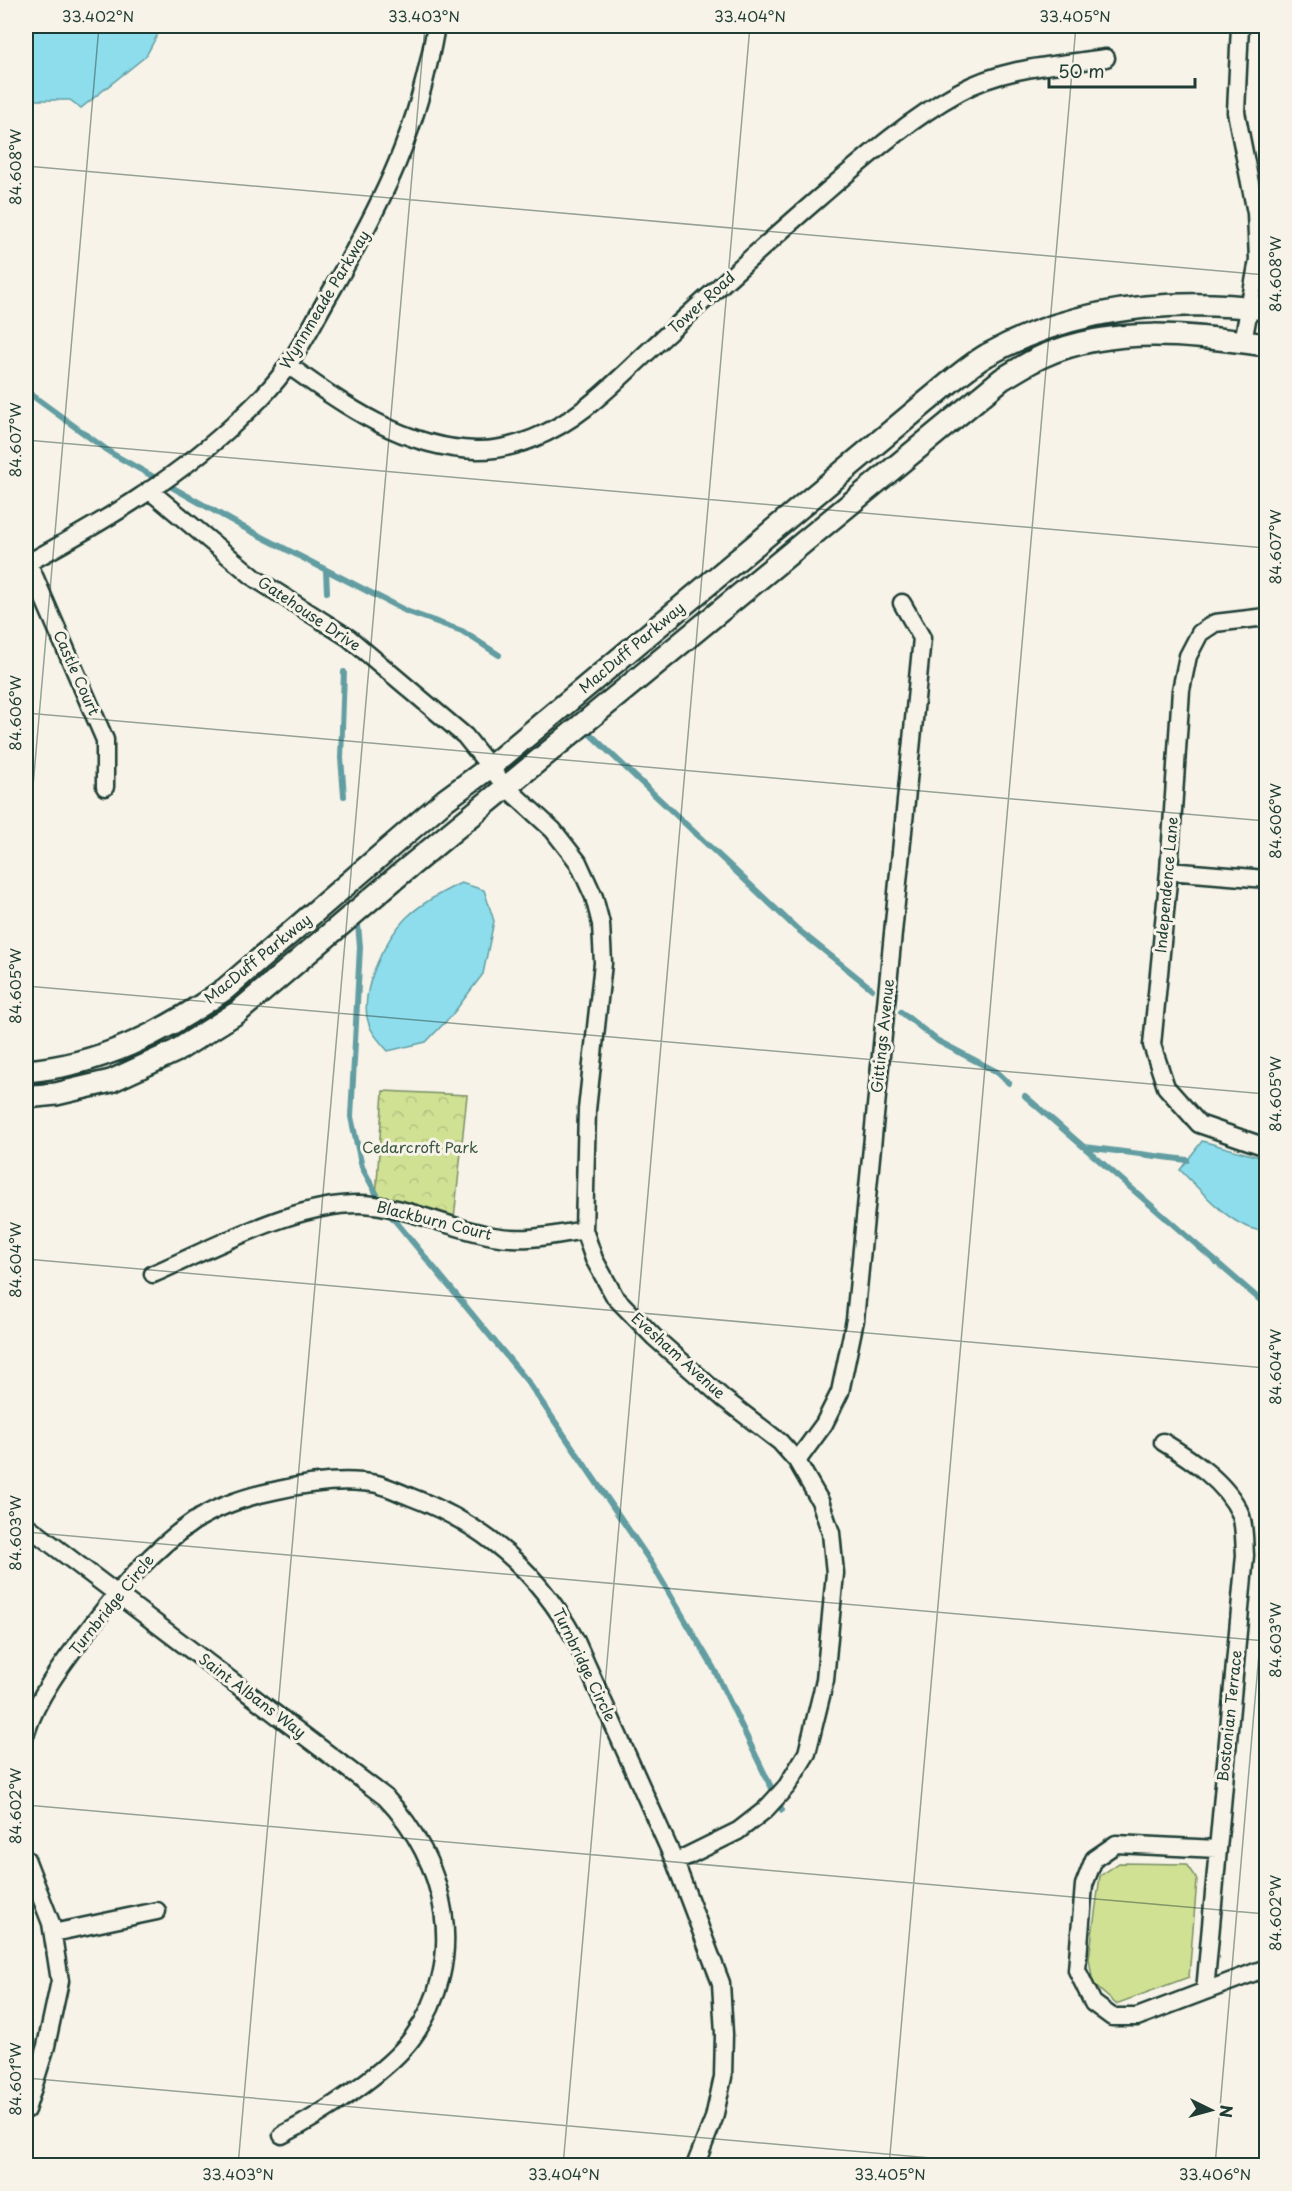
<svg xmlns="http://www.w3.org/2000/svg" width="1292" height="2191" viewBox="0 0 1292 2191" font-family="'Playpen Sans',sans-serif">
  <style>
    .grass { fill: #d1e194; stroke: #788f64; stroke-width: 1.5 }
    .park { fill: url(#park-crowns); stroke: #788f64; stroke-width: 1.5 }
    .water { fill: #8eddec; stroke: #629da2; stroke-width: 1.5 }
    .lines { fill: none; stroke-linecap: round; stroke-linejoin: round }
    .stream { stroke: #629da2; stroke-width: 6 }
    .minor-casing { stroke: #1f3d34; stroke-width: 21 }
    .tertiary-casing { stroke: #1f3d34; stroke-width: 26 }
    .minor { stroke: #f7f3e8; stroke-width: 16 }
    .tertiary { stroke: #f7f3e8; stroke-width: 21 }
    .ticks { fill: none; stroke: #1f3d34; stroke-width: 1.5; stroke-opacity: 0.45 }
    .labels { text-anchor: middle; stroke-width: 6; stroke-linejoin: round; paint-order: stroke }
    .street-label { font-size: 15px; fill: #1f3d34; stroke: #f7f3e8 }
    .park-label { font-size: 15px; fill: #3a5642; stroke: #f7f3e8 }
    .neatline { fill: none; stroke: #1f3d34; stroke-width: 2 }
    .ticks-label { font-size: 15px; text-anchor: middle; fill: #1f3d34 }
  </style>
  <defs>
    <pattern id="park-crowns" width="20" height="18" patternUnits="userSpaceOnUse" patternTransform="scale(1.5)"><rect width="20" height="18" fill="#d1e194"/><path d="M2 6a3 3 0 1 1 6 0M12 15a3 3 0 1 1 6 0" fill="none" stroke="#b3c280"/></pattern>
  </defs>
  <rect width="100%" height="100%" fill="#f7f3e8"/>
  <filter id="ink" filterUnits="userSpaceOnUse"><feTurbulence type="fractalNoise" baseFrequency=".0167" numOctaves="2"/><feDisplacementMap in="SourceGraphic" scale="12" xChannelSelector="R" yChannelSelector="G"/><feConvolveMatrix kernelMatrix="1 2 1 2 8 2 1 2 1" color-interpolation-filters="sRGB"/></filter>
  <g filter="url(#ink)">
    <!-- grass -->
    <path class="grass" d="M1119 1863 1186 1864 1197 1880 1189 1977 1116 2004 1093 1984 1089 1958 1100 1876Z"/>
    <!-- park -->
    <path class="park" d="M383 1091 467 1095 454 1219 376 1198Z"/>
    <!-- water -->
    <path class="water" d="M26 26H162L146 56 81 108 70 100H26Z
      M461 883 484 890 494 921 483 974 452 1015 426 1042 388 1051C382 1044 375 1037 371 1029 355 997 384 940 407 917 423 902 442 892 461 883Z
      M1202 1141 1266 1159V1231C1233 1231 1203 1192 1180 1170Z"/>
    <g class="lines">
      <!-- stream -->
      <path class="stream" d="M26 391 111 453 243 527 406 611 462 631 499 655
        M326 570 327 592
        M589 733 796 928 872 989
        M344 796 341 758 344 672
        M358 925 360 947 351 1117 362 1167 382 1204
        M901 1012 938 1041 997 1072 1009 1083
        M1025 1096 1266 1305
        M1085 1147 1187 1160
        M388 1212 528 1382 652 1564 714 1669 782 1810"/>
      <!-- minor casing -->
      <g class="minor-casing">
        <path id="minor" d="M1240 26 1236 112 1256 213 1258 260 1243 342
          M288 365C345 406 404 448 476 450 513 451 555 432 584 409 608 391 630 368 653 347 708 297 763 246 820 197 864 159 908 120 959 92 1004 67 1057 65 1106 58
          M149 490 256 579 349 638 465 736 506 787 553 830 578 862 594 897 601 924 603 963 587 1110 584 1230 594 1259 615 1297 654 1337 723 1398 780 1442 797 1461 820 1501 831 1533 835 1573 825 1680 807 1753 787 1786 765 1810 738 1831 675 1862
          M28 562 105 740V787
          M26 564C97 525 169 484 230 428 250 409 273 388 288 365 305 341 317 315 332 290 385 198 418 131 436 26
          M1266 617 1215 623 1200 633 1188 656 1181 690 1169 871 1152 1045 1166 1087 1199 1124 1266 1147
          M1169 871 1266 879
          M153 1274C214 1248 306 1196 374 1205 415 1210 453 1229 493 1236 524 1242 554 1235 584 1230
          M1163 1442C1191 1459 1226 1482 1240 1513 1245 1525 1244 1543 1245 1555L1205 1991
          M797 1461 824 1424 840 1392 855 1320 922 638 902 603
          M26 1525 385 1797C447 1861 469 1960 413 2037 388 2072 321 2115 282 2135
          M26 1733C38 1694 67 1658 92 1625 122 1586 152 1550 193 1522 219 1505 248 1496 278 1490 308 1483 346 1478 377 1484 389 1487 400 1493 411 1497 484 1524 538 1572 575 1639L675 1862 721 1983 724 2034 723 2077 714 2118 695 2166
          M1217 1849 1116 1844 1094 1859 1084 1885 1077 1970 1093 2003 1112 2017H1137L1266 1968
          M26 1859 51 1923 60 1981 46 2046 26 2110
          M53 1933 157 1911"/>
      </g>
      <!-- tertiary casing -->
      <g class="tertiary-casing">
        <path id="tertiary" d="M26 1071C100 1065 163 1033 224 990L445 800 490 767 925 403C945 387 965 368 987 355 1073 307 1170 298 1266 309
          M26 1097 56 1094 111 1081 176 1051 238 1012 398 876 1002 379C1016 371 1029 362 1043 356 1113 325 1193 335 1266 345"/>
      </g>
      <!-- minor -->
      <use href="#minor" class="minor"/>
      <!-- tertiary -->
      <use href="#tertiary" class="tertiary"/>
    </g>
  </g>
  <!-- ticks -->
  <path class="ticks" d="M26 166 1266 275M26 440 1266 548M26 713 1266 821M26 867 99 26M26 986 1266 1094M26 1259 1266 1368M26 1532 1266 1641M26 1805 1266 1914M26 2078 1022 2166M238 2166 425 26M563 2166 750 26M889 2166 1076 26M1215 2166 1266 1572"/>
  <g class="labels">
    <!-- street labels -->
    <g class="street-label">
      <text transform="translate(325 300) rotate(-59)" y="5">Wynnmeade Parkway</text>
      <text transform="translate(702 303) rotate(-42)" y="5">Tower Road</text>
      <text transform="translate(309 614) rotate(34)" y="5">Gatehouse Drive</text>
      <text transform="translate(632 648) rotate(-40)" y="5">MacDuff Parkway</text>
      <text transform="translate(76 673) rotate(66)" y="5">Castle Court</text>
      <text transform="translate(1167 885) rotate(-85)" y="5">Independence Lane</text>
      <text transform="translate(258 959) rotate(-39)" y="5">MacDuff Parkway</text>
      <text transform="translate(883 1036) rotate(-84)" y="5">Gittings Avenue</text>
      <text transform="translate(434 1221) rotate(14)" y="5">Blackburn Court</text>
      <text transform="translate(678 1356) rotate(42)" y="5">Evesham Avenue</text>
      <text transform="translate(112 1605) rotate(-51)" y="5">Turnbridge Circle</text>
      <text transform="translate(584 1665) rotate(64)" y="5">Turnbridge Circle</text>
      <text transform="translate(252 1696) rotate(37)" y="5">Saint Albans Way</text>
      <text transform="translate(1230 1716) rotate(-84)" y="5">Bostonian Terrace</text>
    </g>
    <!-- park labels -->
    <g class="park-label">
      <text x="420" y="1153">Cedarcroft Park</text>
    </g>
  </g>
  <!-- margin -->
  <rect width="1292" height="2191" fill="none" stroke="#f7f3e8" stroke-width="66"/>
  <!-- north arrow -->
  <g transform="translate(1211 2110) rotate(95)" stroke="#f7f3e8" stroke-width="4.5" paint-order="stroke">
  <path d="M0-4.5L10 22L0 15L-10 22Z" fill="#1f3d34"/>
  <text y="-9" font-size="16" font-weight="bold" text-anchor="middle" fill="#1f3d34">N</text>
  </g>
  <!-- scale -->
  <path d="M1049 78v9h146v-9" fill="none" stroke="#1f3d34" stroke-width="3"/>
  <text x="1058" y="78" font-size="18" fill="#1f3d34" stroke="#f7f3e8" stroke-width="4.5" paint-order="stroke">50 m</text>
  <rect x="33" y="33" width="1226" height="2125" class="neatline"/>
  <g class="ticks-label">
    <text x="98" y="22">33.402°N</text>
    <text x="424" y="22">33.403°N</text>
    <text x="750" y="22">33.404°N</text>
    <text x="1075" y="22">33.405°N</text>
    <text transform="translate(16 167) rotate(-90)" y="5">84.608°W</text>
    <text transform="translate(1276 274) rotate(-90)" y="5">84.608°W</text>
    <text transform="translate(16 440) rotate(-90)" y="5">84.607°W</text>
    <text transform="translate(1276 547) rotate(-90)" y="5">84.607°W</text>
    <text transform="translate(16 713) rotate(-90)" y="5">84.606°W</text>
    <text transform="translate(1276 821) rotate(-90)" y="5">84.606°W</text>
    <text transform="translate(16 986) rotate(-90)" y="5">84.605°W</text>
    <text transform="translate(1276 1094) rotate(-90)" y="5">84.605°W</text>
    <text transform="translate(16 1260) rotate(-90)" y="5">84.604°W</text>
    <text transform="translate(1276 1367) rotate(-90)" y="5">84.604°W</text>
    <text transform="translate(16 1533) rotate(-90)" y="5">84.603°W</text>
    <text transform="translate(1276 1640) rotate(-90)" y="5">84.603°W</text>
    <text transform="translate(16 1806) rotate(-90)" y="5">84.602°W</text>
    <text transform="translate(1276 1913) rotate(-90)" y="5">84.602°W</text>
    <text transform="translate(16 2079) rotate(-90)" y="5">84.601°W</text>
    <text x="238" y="2180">33.403°N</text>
    <text x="564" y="2180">33.404°N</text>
    <text x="890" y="2180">33.405°N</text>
    <text x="1215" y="2180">33.406°N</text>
  </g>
</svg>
